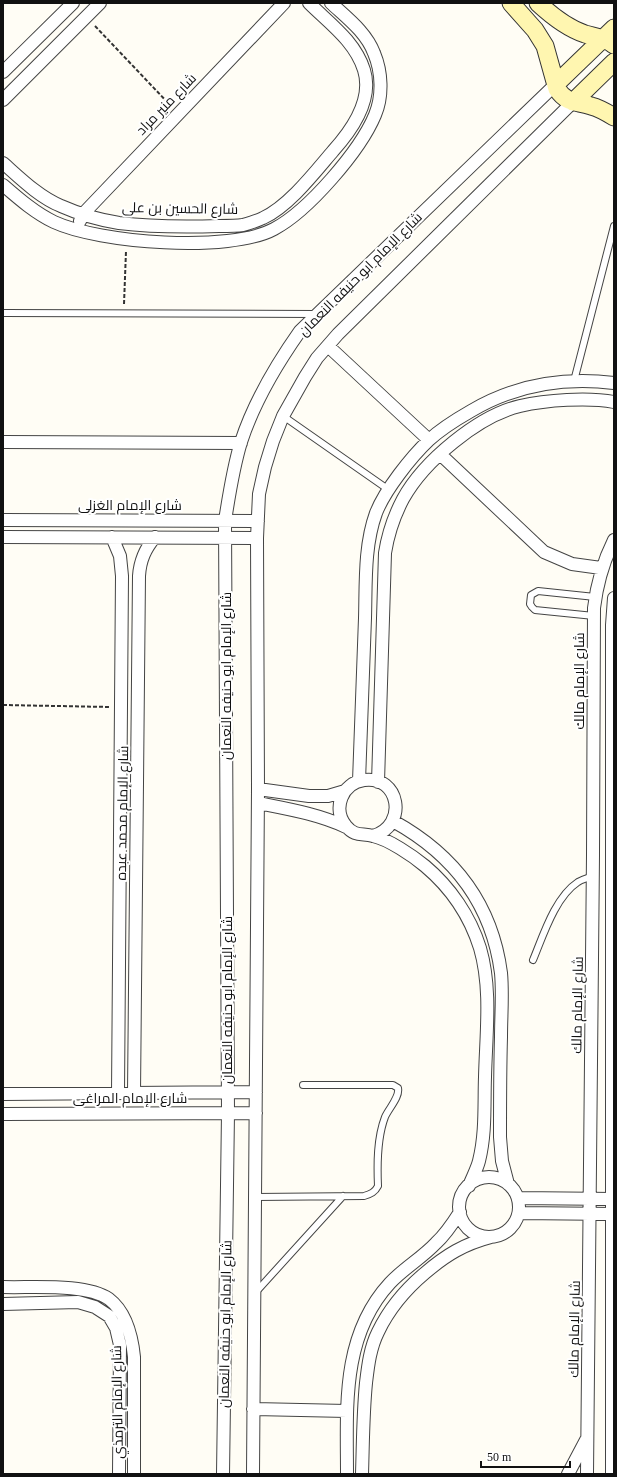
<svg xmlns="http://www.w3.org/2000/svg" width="617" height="1477" viewBox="0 0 617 1477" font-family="'Times New Roman',Cairo,serif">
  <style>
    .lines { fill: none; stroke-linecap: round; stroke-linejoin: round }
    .lane-casing { stroke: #444; stroke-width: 8 }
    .street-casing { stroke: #444; stroke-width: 14 }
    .secondary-casing { stroke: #333; stroke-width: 19 }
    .path { stroke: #333; stroke-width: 2; stroke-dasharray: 4 2; stroke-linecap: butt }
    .lane { stroke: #fff; stroke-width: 6 }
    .street { stroke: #fff; stroke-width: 12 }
    .secondary { stroke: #fff6b0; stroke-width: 17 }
    .labels { text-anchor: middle; stroke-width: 4; stroke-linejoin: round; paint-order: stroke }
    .street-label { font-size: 14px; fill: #111; stroke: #fff }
  </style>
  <rect width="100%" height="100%" fill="#fffdf5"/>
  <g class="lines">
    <!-- lane casing -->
    <g class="lane-casing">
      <path id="lane" d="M3 313 317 314
        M574 381 614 226
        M283 416 389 490
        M594 616 535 610 532 607 530 604 531 595 538 591 595 597
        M533 960C543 936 555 897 578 882 583 879 588 878 593 876
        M256 1197 364 1196C371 1194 375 1192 378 1186 377 1163 377 1138 385 1117 389 1108 400 1097 398 1088L393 1085H303
        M255 1293 343 1196"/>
    </g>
    <!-- street casing -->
    <g class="street-casing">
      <path id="street" d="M3 72 73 3
        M3 100 100 3
        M3 163C20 178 39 197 61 206 79 214 100 220 119 223 151 227 187 227 219 226 227 226 236 226 243 225 250 223 257 221 263 218 289 206 315 172 333 151 352 130 373 99 364 70 355 41 329 23 309 3
        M3 185C18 198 35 213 54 222 99 243 230 253 274 229 308 211 360 151 375 115 383 96 382 72 374 53 366 32 347 18 331 3
        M80 221 83 214 284 3
        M328 346 429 440
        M3 442 241 443
        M440 454 544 552 572 564 601 568
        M3 520 258 521
        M3 537 257 538
        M112 537 120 556 122 576 118 1093
        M359 781C361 727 363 672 365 618 366 584 364 546 376 513 385 490 411 457 429 440 442 428 457 419 471 411 515 385 564 377 614 383
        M378 782 385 553C388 534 394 516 403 499 424 461 478 416 520 406 546 400 588 397 614 402
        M258 789 309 796H328L345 791
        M258 803C288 809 318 814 346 827
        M393 821C453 854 492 904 501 973 503 994 501 1016 501 1037 500 1070 500 1103 500 1137L502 1161 508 1184
        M373 836C409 825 399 775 364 780 342 783 332 809 346 826 355 837 362 833 373 836 388 839 413 856 425 866 450 887 470 916 480 948 492 989 486 1034 485 1077 484 1105 486 1133 479 1161 477 1169 472 1178 469 1186
        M134 1093 139 576C140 560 145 549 155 537
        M3 1094 256 1092
        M3 1114 256 1113
        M459 1207a30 30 0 1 1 60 0a30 30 0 1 1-60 0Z
        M518 1198 614 1199
        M519 1213 614 1214
        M3 1287C32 1288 86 1283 109 1299 126 1312 132 1337 134 1357V1474
        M3 1304 78 1302 95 1307 109 1316 116 1328 120 1345 119 1474
        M253 1409 347 1411
        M223 1474 228 1113 225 521C229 495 233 468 241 442 254 402 276 365 300 331L556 84
        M253 1474 258 789 257 538 259 494 265 467 273 441 283 416 305 377 317 358 338 334 573 102
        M347 1474C347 1407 341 1336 390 1283 404 1268 422 1258 436 1243 446 1234 453 1223 460 1212
        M362 1474C363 1443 363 1413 366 1383 368 1366 370 1348 378 1332 389 1309 406 1289 425 1273 446 1255 464 1244 491 1237
        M568 1474 586 1440
        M587 1474 593 855 594 608C597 583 603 562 614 540
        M612 1474V625L614 598"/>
    </g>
    <!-- secondary casing -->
    <g class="secondary-casing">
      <path id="secondary" d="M511 3 535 30 545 46 557 89C567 104 576 101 591 106 599 108 606 112 614 117
        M538 3C552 16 567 28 585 34 595 37 606 38 614 45
        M556 84 614 28
        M573 102 614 62"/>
    </g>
    <!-- path -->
    <path class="path" d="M95 26 170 105
      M124 304 126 251
      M3 705 110 707"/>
    <!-- lane -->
    <use href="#lane" class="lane"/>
    <!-- street -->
    <use href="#street" class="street"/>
    <!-- secondary -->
    <use href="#secondary" class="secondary"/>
  </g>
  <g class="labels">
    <!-- street labels -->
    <g class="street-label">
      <text transform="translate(166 104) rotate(-46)" y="5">شارع منير مراد</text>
      <text transform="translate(180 208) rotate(1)" y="5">شارع الحسين بن على</text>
      <text transform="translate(360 274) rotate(-45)" y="5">شارع الإمام ابو حنيفه النعمان</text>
      <text x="130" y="510">شارع الإمام الغزلى</text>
      <text transform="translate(226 676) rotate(-90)" y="5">شارع الإمام ابو حنيفه النعمان</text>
      <text transform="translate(579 681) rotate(-90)" y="5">شارع الإمام مالك</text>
      <text transform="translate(122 813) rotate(-89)" y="5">شارع الإمام محمد عبده</text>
      <text transform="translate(227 1000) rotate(-90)" y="5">شارع الإمام ابو حنيفه النعمان</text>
      <text transform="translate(577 1005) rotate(-89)" y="5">شارع الإمام مالك</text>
      <text x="130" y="1103">شارع الإمام المراغى</text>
      <text transform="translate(225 1324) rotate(-89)" y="5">شارع الإمام ابو حنيفه النعمان</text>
      <text transform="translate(574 1329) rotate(-89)" y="5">شارع الإمام مالك</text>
      <text transform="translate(117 1402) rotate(-91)" y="5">شارع الإمام الترمذي</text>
    </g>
  </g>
  <!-- border -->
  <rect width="617" height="1477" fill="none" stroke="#111111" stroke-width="8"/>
  <!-- scale -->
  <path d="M481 1461v6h89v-6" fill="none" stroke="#111111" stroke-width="2"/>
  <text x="487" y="1461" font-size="12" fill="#111111" stroke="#ffffff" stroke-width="3" paint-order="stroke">50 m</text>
</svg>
